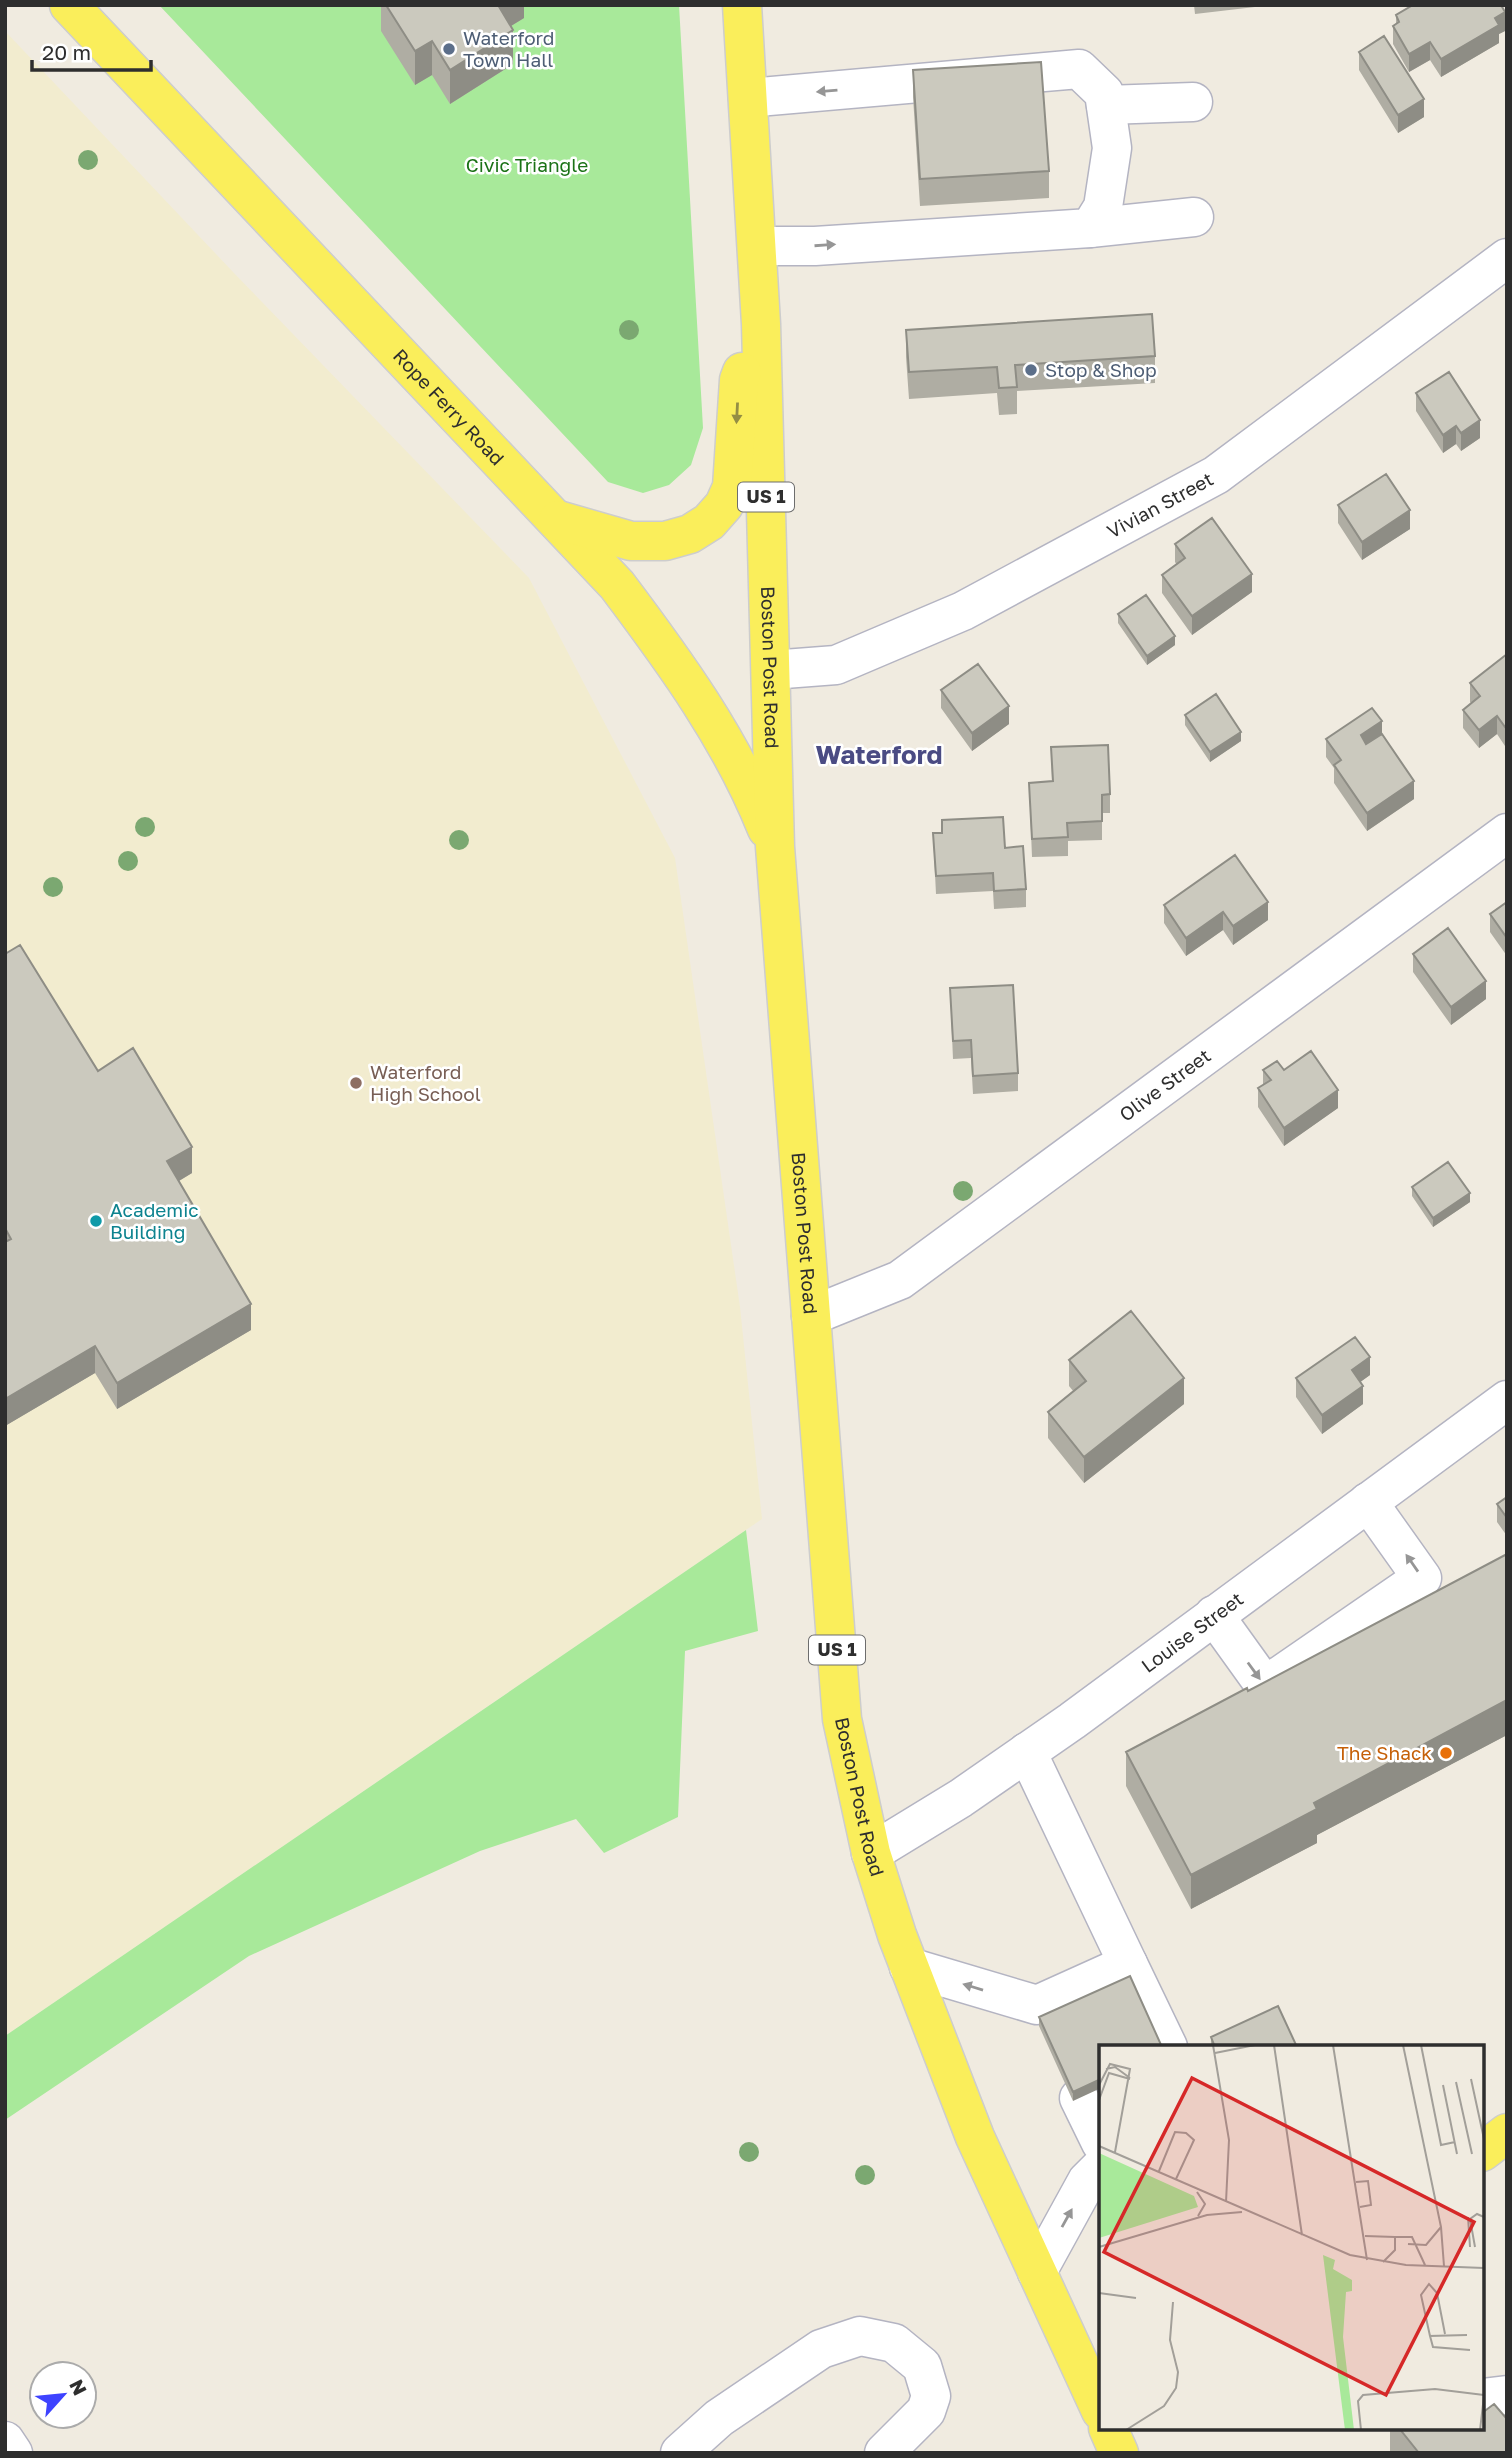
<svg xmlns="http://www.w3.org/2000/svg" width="1512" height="2458" viewBox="0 0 1512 2458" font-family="'Golos Text',sans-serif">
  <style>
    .education { fill: #f2eccf }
    .green { fill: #a8e99a }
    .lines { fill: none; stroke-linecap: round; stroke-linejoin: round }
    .minor-casing { stroke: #b4b4c2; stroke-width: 41 }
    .major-casing { stroke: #cdcdcd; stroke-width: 41 }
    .minor { stroke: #fff; stroke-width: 38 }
    .major { stroke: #faee5b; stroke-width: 38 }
    .tree { fill: #7ba871 }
    .wall { fill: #afada3 }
    .shaded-wall { fill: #8e8d85 }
    .building { fill: #cbc9be; stroke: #8e8d85; stroke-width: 2 }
    .oneway { fill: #969696 }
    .oneway2 { fill: #948e44 }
    .service-dot { fill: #5c6f8a; stroke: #fff; stroke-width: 2.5 }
    .education-dot { fill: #8d6e63; stroke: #fff; stroke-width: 2.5 }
    .culture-dot { fill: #0f9aa8; stroke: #fff; stroke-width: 2.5 }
    .food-dot { fill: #e8710a; stroke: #fff; stroke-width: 2.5 }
    .labels { text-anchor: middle; stroke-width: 5; stroke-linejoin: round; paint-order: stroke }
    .shield { fill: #fff; stroke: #6d6d6d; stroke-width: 2 }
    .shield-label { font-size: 18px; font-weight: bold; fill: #2e2e2e }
    .service-label { font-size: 19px; fill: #4e5e75; stroke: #fff; text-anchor: start }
    .park-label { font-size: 19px; fill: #1b7216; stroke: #fff }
    .street-label { font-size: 19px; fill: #2e2e2e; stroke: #fff }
    .education-label { font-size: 19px; fill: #785e54; stroke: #fff; text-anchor: start }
    .culture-label { font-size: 19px; fill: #0d838f; stroke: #fff; text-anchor: start }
    .food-label { font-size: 19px; fill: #c56008; stroke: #fff; text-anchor: end }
    .district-label { font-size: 26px; font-weight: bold; fill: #4a4b83; stroke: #fff }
    .inset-road { fill: none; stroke: #a29f99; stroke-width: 2 }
    .view { fill: #d62828; fill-opacity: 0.15; stroke: #d62828; stroke-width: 3.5 }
    .inset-edge { fill: none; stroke: #2e2e2e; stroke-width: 3.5 }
  </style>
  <rect width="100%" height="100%" fill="#f0ebe0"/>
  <!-- education -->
  <path class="education" d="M5 31 233 272 529 578 675 858 740 1307 762 1519 5 2036Z"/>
  <!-- green -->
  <path class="green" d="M159 5H679L703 428 691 465 669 485 643 493 608 482Z
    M746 1530 758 1631 685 1651 678 1817 604 1853 576 1819 480 1851 249 1956 5 2120V2036Z"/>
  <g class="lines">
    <!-- minor casing -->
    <g class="minor-casing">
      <g id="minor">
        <path d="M748 98 1079 69 1104 93 1112 148 1103 207 1090 228 815 246H757"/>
        <path d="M1106 105 1193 102"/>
        <path d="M1090 228 1194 217"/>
        <path id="s1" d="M771 670 836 665 963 611 1216 475 1507 258"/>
        <path id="s2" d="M811 1316 900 1280 1507 833"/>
        <path d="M1214 1615 1265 1686 1422 1578 1368 1502"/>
        <path d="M1027 1752 1128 1964"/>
        <path id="s3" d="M871 1853 961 1798 1072 1721 1507 1400"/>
        <path d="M909 1967 1037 2005 1128 1964 1168 2047"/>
        <path d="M1079 2098 1101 2143"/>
        <path d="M1037 2272 1087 2181 1101 2167"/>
        <path d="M1482 2398 1507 2395"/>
        <path d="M5 2441 13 2453"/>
        <path d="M680 2453 719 2418 821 2349 860 2336 894 2343 922 2366 931 2396 926 2411 884 2453"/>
      </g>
    </g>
    <!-- major casing -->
    <g class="major-casing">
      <g id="major">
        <path id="s4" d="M69 5 617 585C675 662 731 739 767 829"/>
        <path id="s5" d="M742 5 761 324 775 847 842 1719 871 1853 897 1935 975 2137 1101 2411"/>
        <path d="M558 520 631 541H665L690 534 709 522 724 505 732 487 739 380 742 372"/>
        <path d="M1482 2152 1507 2133"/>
        <path d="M1108 2428 1119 2453"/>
      </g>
    </g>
    <!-- minor -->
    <use href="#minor" class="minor"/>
    <!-- major -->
    <use href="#major" class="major"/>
  </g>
  <!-- trees -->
  <g class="tree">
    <circle cx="88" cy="160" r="10"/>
    <circle cx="629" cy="330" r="10"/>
    <circle cx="145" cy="827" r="10"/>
    <circle cx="459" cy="840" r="10"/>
    <circle cx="128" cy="861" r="10"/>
    <circle cx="53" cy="887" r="10"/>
    <circle cx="963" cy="1191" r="10"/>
    <circle cx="749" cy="2152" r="10"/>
    <circle cx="865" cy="2175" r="10"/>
  </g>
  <!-- wall -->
  <path class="wall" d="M381 5H524V18L511 26 513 64 450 104 432 75 415 85 381 31Z
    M1194 5H1272L1195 14Z
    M1396 15 1505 31 1499 34V43L1441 77 1430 60 1409 72 1393 44V26L1396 24Z
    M1359 52 1424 117 1398 133 1359 70Z
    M913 70 1049 171V198L920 206 913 97Z
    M906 330 1155 356V383L1017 391V414L999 415 997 393 909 399 906 357Z
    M1416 393 1480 438 1461 451 1456 444 1443 453 1416 411Z
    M1338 505 1410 529 1362 560 1338 523Z
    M1175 544 1252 592 1192 635 1162 593V575L1177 565 1175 562Z
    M1118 614 1175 645 1147 665 1118 623Z
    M1507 654 1505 746 1497 734 1479 748 1463 728V710L1471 703 1470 702V683Z
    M941 690 1009 724 972 751 941 708Z
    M1185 715 1241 741 1210 762 1185 725Z
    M1382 734 1414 799 1367 831 1334 783V768L1326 757V739Z
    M1051 747 1110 794V813H1102V840L1068 841V856L1032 857 1029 783 1052 781Z
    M933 833 1005 848 1026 889V907L994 909 993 891 936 894Z
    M1235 855 1268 920 1233 945 1223 930 1186 956 1164 923V905Z
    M1507 892V956L1490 932V914L1506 903Z
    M5 954 98 1071 192 1173 179 1181 251 1330 117 1409 95 1373 5 1426Z
    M1413 954 1486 999 1451 1025 1413 972Z
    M950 988 1018 1073V1091L973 1094 971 1058 953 1059Z
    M1263 1070H1284L1338 1108 1284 1146 1258 1107V1088L1263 1085Z
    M1412 1187 1470 1202 1433 1227 1412 1196Z
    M1069 1360 1184 1404 1084 1483 1048 1438V1412L1074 1392 1069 1386Z
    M1370 1375 1360 1382 1363 1404 1322 1434 1296 1397V1378Z
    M1507 1497V1536L1497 1522V1504Z
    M1507 1554V1735L1317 1835V1843L1191 1909 1126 1786V1752L1248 1691Z
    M1130 1976 1073 2101 1039 2026V2017Z
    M1211 2037 1297 2047H1211Z
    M1390 2428H1482L1507 2453H1391L1390 2451Z"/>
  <!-- shaded-wall -->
  <path class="shaded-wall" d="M496 5H524V18L496 35Z
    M1505 12V31L1499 34V43L1441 77V59L1495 18Z
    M513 30V64L450 104V70Z
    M432 41V75L415 85V51Z
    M1430 42V60L1409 72V54Z
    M1424 99V117L1398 133V115Z
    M1480 420V438L1461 451V433Z
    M1456 426V444L1443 453V435Z
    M1410 510V529L1362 560V542Z
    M1252 574V592L1192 635V616Z
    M1175 636V645L1147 665V656Z
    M1009 706V724L972 751V733Z
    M1497 716V734L1479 748V730Z
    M1382 721V740L1361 754V735Z
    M1507 726V745L1505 746V727Z
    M1241 732V741L1210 762V752Z
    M1414 781V799L1367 831V813Z
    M1268 902V920L1233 945V926Z
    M1223 912V930L1186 956V938Z
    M1486 981V999L1451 1025V1007Z
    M1338 1090V1108L1284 1146V1128Z
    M192 1147V1173L167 1188V1161Z
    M1470 1193V1202L1433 1227V1218Z
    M251 1304V1330L117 1409V1383Z
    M95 1346V1373L5 1426V1399Z
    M1370 1357V1375L1352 1388V1370Z
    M1184 1378V1404L1084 1483V1457Z
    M1363 1386V1404L1322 1434V1415Z
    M1507 1700V1735L1317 1835V1843L1191 1909V1875L1314 1803Z
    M1101 2079V2088L1073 2101V2092Z"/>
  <!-- building -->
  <path class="building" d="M386 5H498L513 30 450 70 432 41 415 51Z
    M1413 5H1501L1505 12 1495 18 1499 25 1441 59 1430 42 1409 54 1393 26 1399 22 1396 15Z
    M1384 36 1424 99 1398 115 1359 52Z
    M1041 62 1049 171 920 179 913 70Z
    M1152 314 1155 356 1015 365 1017 387 999 388 997 367 909 372 906 330Z
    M1449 372 1480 420 1461 433 1456 426 1443 435 1416 393Z
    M1386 474 1410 510 1362 542 1338 505Z
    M1212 518 1252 574 1192 616 1162 575 1185 558 1175 544Z
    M1146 595 1175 636 1147 656 1118 614Z
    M1507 654V726L1505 727 1497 716 1479 730 1463 710 1480 696 1470 683Z
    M978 664 1009 706 972 733 941 690Z
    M1216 694 1241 732 1210 752 1185 715Z
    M1372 708 1382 721 1361 735 1366 744 1382 734 1414 781 1367 813 1334 765 1341 760 1326 739Z
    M1108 745 1110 794 1102 795V821L1067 823 1068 837 1032 839 1029 783 1053 781 1051 747Z
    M1003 817 1005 848 1023 846 1026 889 994 891 993 873 936 876 933 833H942V820Z
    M1235 855 1268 902 1233 926 1223 912 1186 938 1164 905Z
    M1507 902V938L1490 914Z
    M1448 928 1486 981 1451 1007 1413 954Z
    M20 945 98 1071 133 1048 192 1147 167 1161 251 1304 117 1383 95 1346 5 1399V1242L11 1239 5 1228V954Z
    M1013 985 1018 1073 973 1076 971 1040 953 1041 950 988Z
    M1311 1051 1338 1090 1284 1128 1258 1088 1271 1080 1263 1070 1277 1061 1284 1070Z
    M1448 1162 1470 1193 1433 1218 1412 1187Z
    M1131 1311 1184 1378 1084 1457 1048 1412 1086 1381 1069 1360Z
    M1355 1337 1370 1357 1352 1370 1363 1386 1322 1415 1296 1378Z
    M1507 1497V1518L1497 1504Z
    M1507 1554V1700L1314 1803 1317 1809 1191 1875 1126 1752 1247 1688 1248 1691Z
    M1130 1976 1162 2047H1101V2079L1073 2092 1039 2017Z
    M1278 2006 1297 2047H1215L1211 2037Z
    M1494 2404 1507 2419V2453H1419L1399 2428H1482V2413Z"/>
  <!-- one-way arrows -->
  <defs><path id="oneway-solid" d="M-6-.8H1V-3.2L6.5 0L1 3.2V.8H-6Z" transform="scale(1.75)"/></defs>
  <g class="oneway">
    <use href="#oneway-solid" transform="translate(827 91) rotate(175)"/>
    <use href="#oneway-solid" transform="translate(825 245) rotate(-4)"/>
    <use href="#oneway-solid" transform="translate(1412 1563) rotate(-125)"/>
    <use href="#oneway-solid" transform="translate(1254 1671) rotate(54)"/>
    <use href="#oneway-solid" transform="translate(973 1987) rotate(-163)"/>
    <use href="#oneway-solid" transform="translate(1067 2218) rotate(-61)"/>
  </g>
  <use class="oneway2" href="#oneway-solid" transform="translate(737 413) rotate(93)"/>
  <!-- markers -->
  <g class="service-dot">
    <circle cx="449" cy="49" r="7"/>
    <circle cx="1031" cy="370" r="7"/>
  </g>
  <circle class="education-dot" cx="356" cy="1083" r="7"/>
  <circle class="culture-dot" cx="96" cy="1221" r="7"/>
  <circle class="food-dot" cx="1446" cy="1753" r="7"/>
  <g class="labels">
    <!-- shield labels -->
    <g class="shield">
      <rect x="738" y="482.5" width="56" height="29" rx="5"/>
      <rect x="809" y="1635.5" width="56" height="29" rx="5"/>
    </g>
    <g class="shield-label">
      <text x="766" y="503">US 1</text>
      <text x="837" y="1656">US 1</text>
    </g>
    <!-- service labels -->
    <g class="service-label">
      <text x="463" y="45">Waterford<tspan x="463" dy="22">Town Hall</tspan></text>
      <text x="1045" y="377">Stop &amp; Shop</text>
    </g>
    <!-- park labels -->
    <g class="park-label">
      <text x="527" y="172">Civic Triangle</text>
    </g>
    <!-- street labels -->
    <g class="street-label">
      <text dy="7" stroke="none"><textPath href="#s4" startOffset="553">Rope Ferry Road</textPath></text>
      <text dy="7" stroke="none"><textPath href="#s1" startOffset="427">Vivian Street</textPath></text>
      <text dy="7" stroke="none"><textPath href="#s5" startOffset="663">Boston Post Road</textPath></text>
      <text dy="7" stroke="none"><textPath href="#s2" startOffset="425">Olive Street</textPath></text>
      <text dy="7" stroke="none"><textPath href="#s5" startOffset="1230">Boston Post Road</textPath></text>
      <text dy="7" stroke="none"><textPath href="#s3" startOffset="390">Louise Street</textPath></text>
      <text dy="7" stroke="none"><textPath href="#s5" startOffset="1797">Boston Post Road</textPath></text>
    </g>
    <!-- education labels -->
    <g class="education-label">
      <text x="370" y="1079">Waterford<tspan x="370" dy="22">High School</tspan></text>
    </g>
    <!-- culture labels -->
    <g class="culture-label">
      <text x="110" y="1217">Academic<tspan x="110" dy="22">Building</tspan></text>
    </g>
    <!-- food labels -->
    <g class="food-label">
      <text x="1432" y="1760">The Shack</text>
    </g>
    <!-- district labels -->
    <g class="district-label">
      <text x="879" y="764">Waterford</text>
    </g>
  </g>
  <!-- overview -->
  <g transform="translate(1099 2045)">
    <rect width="385" height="385" fill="#f0ebe0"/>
    <path d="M0 108 95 151 99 162 0 193ZM224 210 236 215 234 224 253 235V246L247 247 244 292 255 385H246Z" fill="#a8e99a"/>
    <path class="inset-road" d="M114 0 130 95 127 157M175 0 203 190M234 0 268 215M304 0 342 182 345 221M322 0 342 100 356 97M116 8 156 0M7 24 16 22 31 33M372 34 385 94M357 37 373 109M0 40 11 19 31 24 16 107M344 40 358 109M0 55 10 28 31 34M0 101 251 210 307 220 385 223M60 126 76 87 87 88 95 95 77 134M257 137 269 136 272 160 261 162M98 147 106 159 99 171M369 172 371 202M266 191 296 192M309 199 327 200 342 182M0 202 108 170 143 167M376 202 371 174 378 169 385 172M284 217 296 205V192H313L326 220M0 248 37 253M368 290 331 291 334 302 371 305M331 291 322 250 330 239 338 248 346 289M27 385 65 361 77 343 79 327 71 295 74 257M262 385 259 356 264 350 336 344 385 350M381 385 385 351"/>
    <path class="view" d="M93 33 375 177 287 350 5 207Z"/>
    <rect width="385" height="385" class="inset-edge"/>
  </g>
  <!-- border -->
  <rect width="1512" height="2458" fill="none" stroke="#2e2e2e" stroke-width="14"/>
  <!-- north arrow -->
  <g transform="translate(63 2395) rotate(63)"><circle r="33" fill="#ffffff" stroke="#ababab" stroke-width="2"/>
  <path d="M0-5L12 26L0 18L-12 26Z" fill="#3e43ff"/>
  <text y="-10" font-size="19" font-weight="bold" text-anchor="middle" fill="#2e2e2e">N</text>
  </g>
  <!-- scale -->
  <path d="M32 60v10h119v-10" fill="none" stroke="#2e2e2e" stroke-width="3.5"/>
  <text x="42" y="60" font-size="21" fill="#2e2e2e" stroke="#ffffff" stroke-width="5" paint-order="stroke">20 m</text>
</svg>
